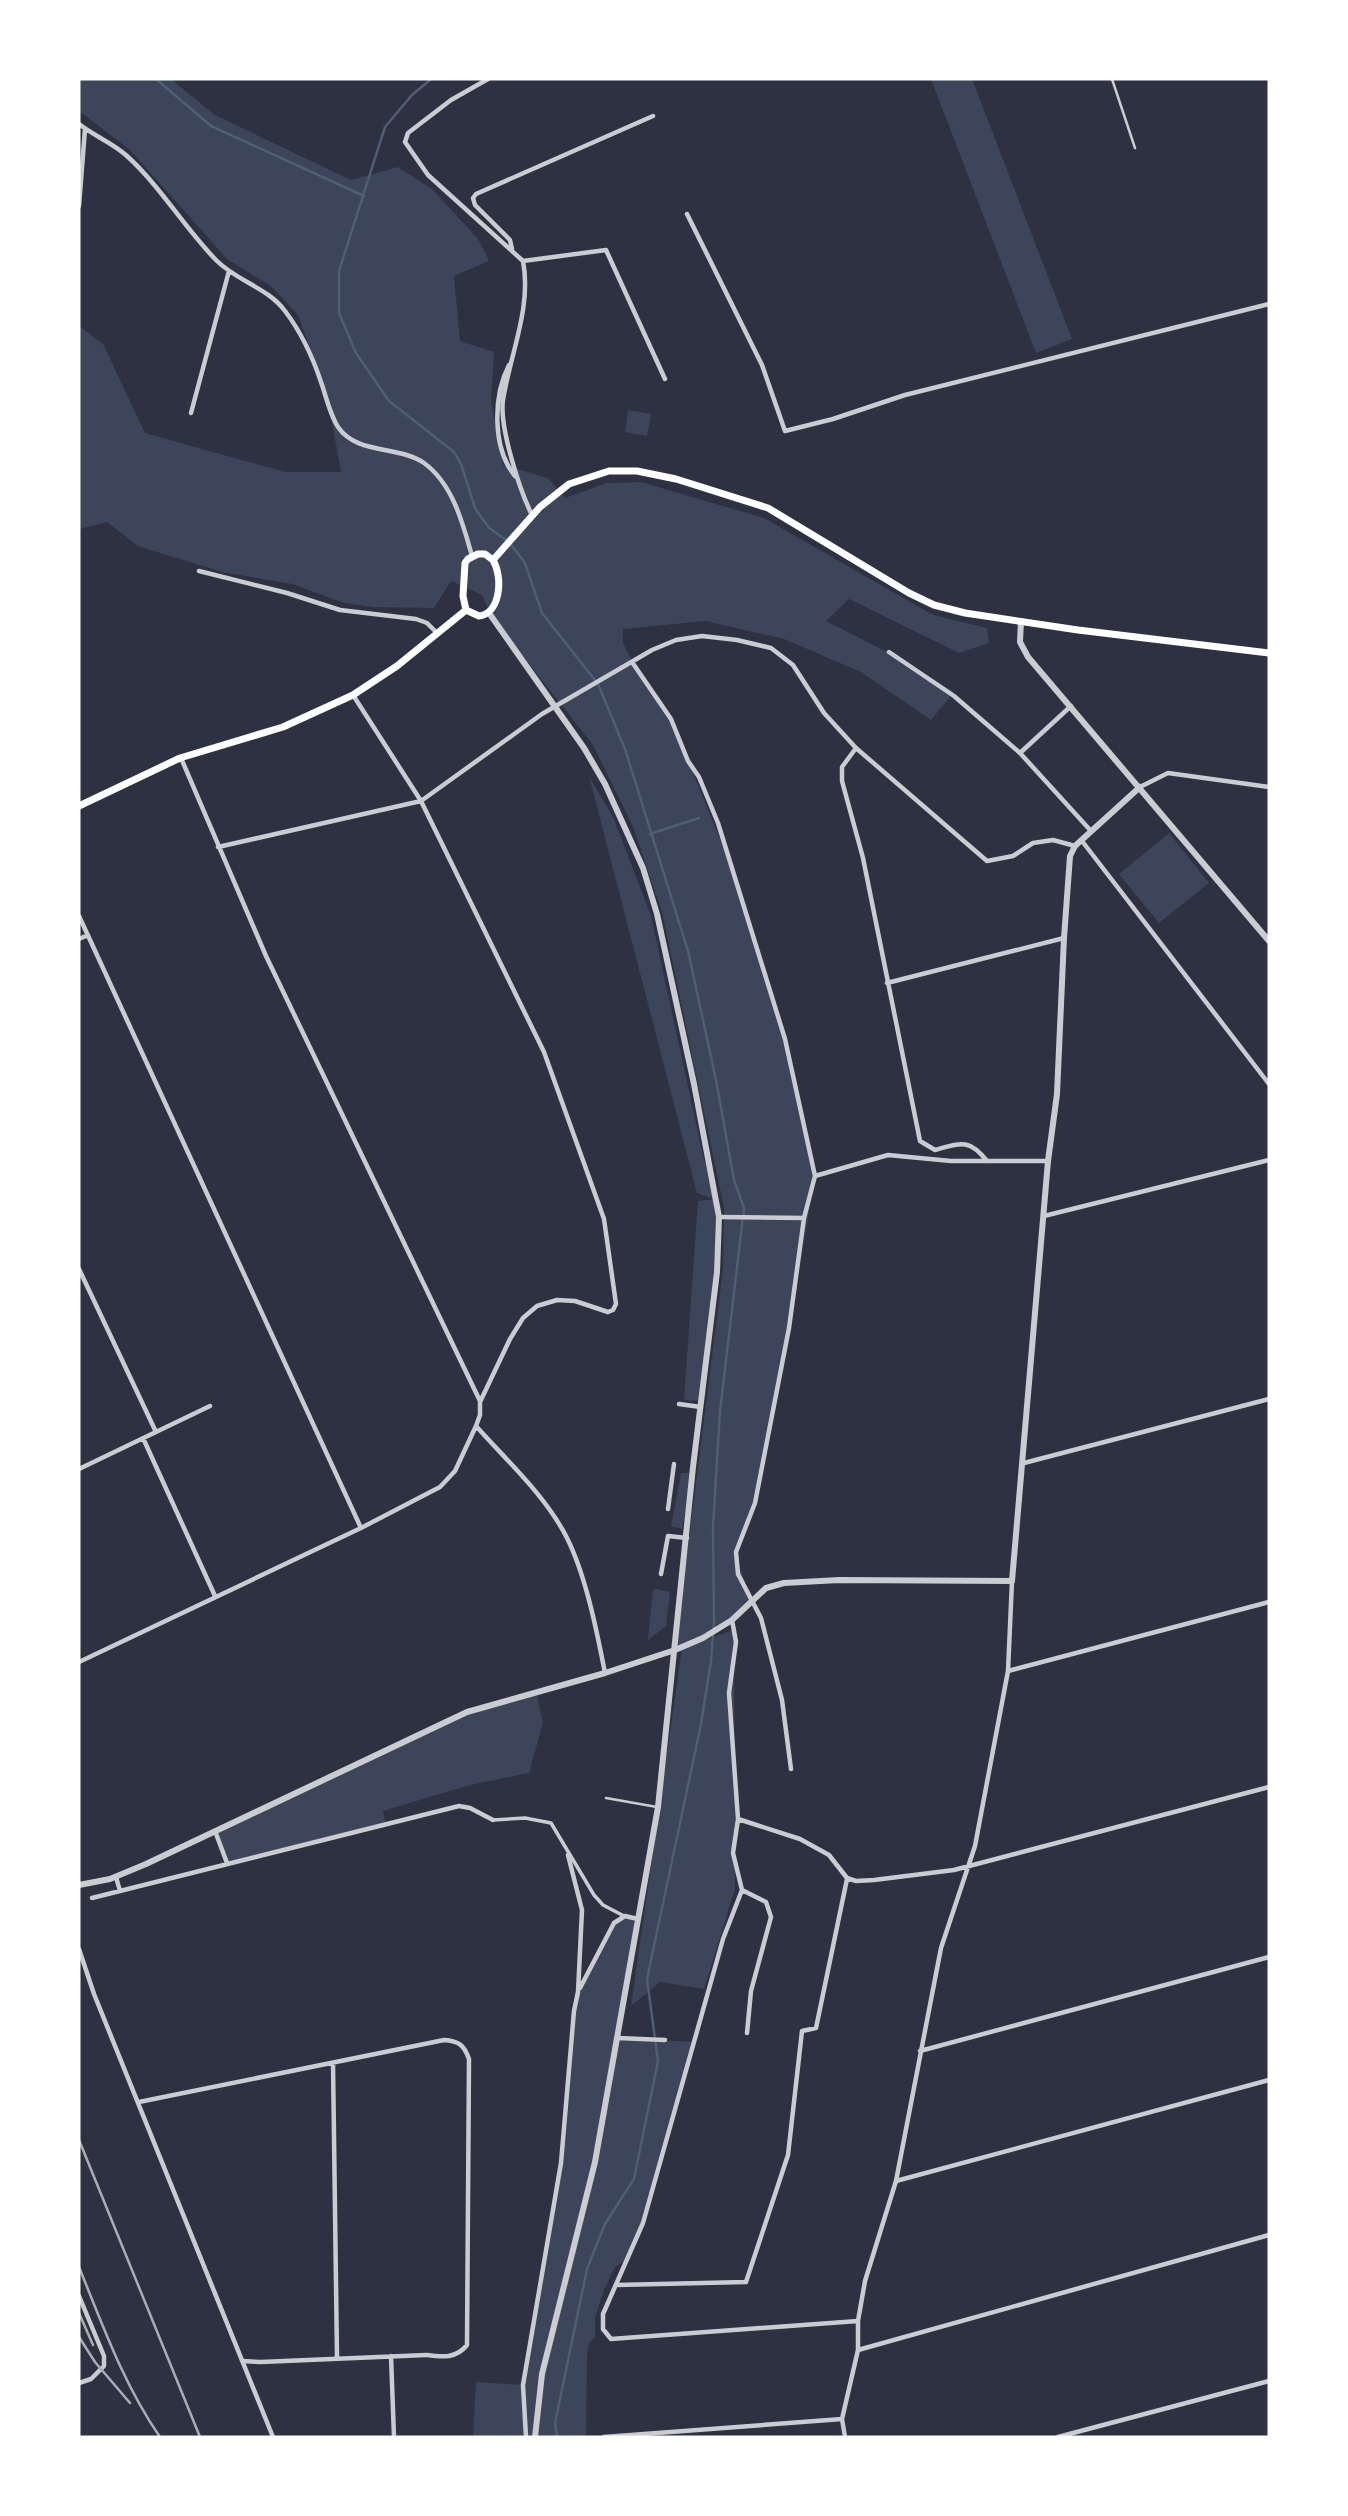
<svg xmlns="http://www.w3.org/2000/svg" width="1348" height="2516" viewBox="0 0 1348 2516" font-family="Poppins,sans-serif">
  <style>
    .green { fill: #3c4559 }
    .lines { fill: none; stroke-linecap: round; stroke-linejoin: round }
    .stream { stroke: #4f5d75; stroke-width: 2.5 }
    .service { stroke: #caccd0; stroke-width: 2.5 }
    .pedestrian { stroke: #caccd0; stroke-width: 3.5 }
    .minor { stroke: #caccd0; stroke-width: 4.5 }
    .tertiary { stroke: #caccd0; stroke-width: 6 }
    .secondary { stroke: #fff; stroke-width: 7 }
    .rail { stroke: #abadb3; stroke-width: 2.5 }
  </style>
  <rect width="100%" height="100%" fill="#2d3142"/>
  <!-- green -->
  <path class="green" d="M79 79H171L215 115 351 180 398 167 432 189 478 239 489 261 454 276 460 341 494 352 491 400 503 465 548 478 565 498 607 483 641 482 764 518 933 615 987 628 989 643 959 653 849 599 826 621 901 659 954 692 931 720 861 672 784 639 706 621 623 629V643L632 661 671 719 740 888 785 1039 815 1176 789 1328 754 1502 736 1552 750 1601 721 1628 693 1644 734 1630 735 1889 704 1989 660 1982 631 2006 682 1648 675 1650 723 1269 724 1208 662 912 633 827 593 745 492 617 482 595 451 581 434 608 373 607 344 603 292 584 222 572 138 546 107 522 80 529 79 537V326L103 344 145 433 285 472H341L327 395 298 315 272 287 227 259 130 150 79 111Z
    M931 79H972L1072 339 1036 353Z
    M628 410 651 414 647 436 625 432Z
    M589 776 614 819 651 916 704 1160C710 1173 717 1184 712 1198L697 1193Z
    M1169 833 1209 883 1159 923 1119 874Z
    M717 1199 712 1316 703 1388 698 1401 684 1400 698 1201Z
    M681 1473H693L682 1529 671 1526Z
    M656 1589 670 1592 666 1626 648 1640 653 1590Z
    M536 1692 543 1723 529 1773 470 1785 383 1811 386 1824 227 1863 215 1831 467 1712Z
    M625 1916 638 1919 616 2038 696 2042 643 2223 625 2261 615 2267 604 2290 595 2318V2336L589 2344 587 2353 586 2437H473L476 2382 522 2385 557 2183 578 1992 614 1923Z"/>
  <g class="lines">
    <!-- stream -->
    <path class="stream" d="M156 79 211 126 364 196
      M431 79 412 95 385 127 339 271V313L356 353 389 401 454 452 461 464 475 508 489 528 509 542 525 563 542 613 598 684 625 749 688 951 716 1080 734 1180 744 1208 720 1411 713 1527 714 1622 711 1661 701 1724 647 1979 658 2061 634 2179 605 2224 587 2269 555 2423 557 2437
      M650 834 699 818"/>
    <!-- service -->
    <path class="service" d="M1112 79 1135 148
      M606 1798 657 1807"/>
    <!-- pedestrian -->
    <path class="pedestrian" d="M493 1820 525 1818 551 1823 594 1895 603 1905 624 1916"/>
    <!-- minor -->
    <path class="minor" d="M488 79 451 100 408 133 405 142 428 175 523 261C532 307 510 355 503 400 499 427 520 491 532 515
      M79 124C94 136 113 143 127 156 162 188 185 229 217 261 237 281 268 288 285 311 301 332 313 358 321 382 326 396 330 415 338 427 357 455 398 445 424 463 453 484 463 524 472 556
      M79 206 85 129
      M687 214 762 365 785 431 833 419 905 395 1269 304
      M512 249 510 240 475 205 473 198 476 194 653 116
      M523 261 606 250 665 379
      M509 365C493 396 492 448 515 476
      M191 413 229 271
      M199 571 287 593 340 610 416 619 427 623 437 633
      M889 652 954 696 1020 753 1091 831
      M632 662 671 719 688 761 699 777 718 823 785 1039 815 1176 804 1218 789 1328 755 1503 736 1552 738 1574 761 1618 782 1700 791 1769
      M856 748 842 767V781L863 858 920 1141 935 1150C960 1143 969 1138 987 1161
      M1020 753 1071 706
      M181 758 266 956 480 1401
      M1140 787 1168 773 1269 787
      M1082 841 1269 1084
      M218 847 421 801 542 714 652 650 676 640 702 636 737 640 771 648 793 665 824 713 856 748 987 861 1013 856 1033 843 1053 840 1075 846
      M79 916 361 1528
      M79 939 88 935
      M887 983 1064 938
      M815 1176 888 1155 951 1161H1048
      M1044 1216 1269 1160
      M719 1217 804 1218
      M79 1269 156 1432
      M679 1404 701 1407
      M476 1426C507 1461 546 1496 567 1538 586 1576 597 1632 605 1673
      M143 1438 215 1596
      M1024 1463 1269 1399
      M79 1469 210 1406
      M668 1509 674 1464
      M661 1574 668 1536 687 1538
      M732 1620 736 1642 729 1693 738 1819 733 1853 742 1890 723 1939 643 2223 603 2314V2329L611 2339 858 2321
      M79 1662 361 1528 440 1487 455 1471 476 1426 480 1415V1402L510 1339 523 1318 537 1306 557 1300 575 1301 608 1312 613 1310 616 1304 604 1219 544 1052 421 801 353 695
      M1008 1671 1269 1602
      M738 1819 800 1839 829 1855 847 1878 856 1881 874 1880 954 1870 1269 1787
      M215 1831 227 1863
      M116 1877 120 1891
      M742 1890 766 1902 771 1917 751 1991 747 2033
      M92 1898 459 1806 470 1808 493 1820
      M79 1949 94 1994 273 2437
      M580 1988 614 1923 625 1916 638 1919
      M617 2038 665 2040
      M920 2051 1269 1957
      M333 2063 337 2357
      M139 2102 444 2040C459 2041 464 2045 469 2059L467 2345C456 2359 442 2357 426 2355L261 2362 242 2361
      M896 2181 1269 2080
      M616 2285 746 2282 788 2155 802 2031 816 2028 847 1879
      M79 2296 104 2356V2366L91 2379 79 2383
      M858 2350 1269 2235
      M391 2356 394 2437
      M526 2437 523 2385 561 2163 574 2011 578 1992 582 1910 568 1855
      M604 2437 842 2419
      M845 2437 842 2419 858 2350V2321L865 2281 896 2181 941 1948 975 1846 1008 1671 1012 1581
      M1058 2437 1269 2381"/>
    <!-- tertiary -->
    <path class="tertiary" d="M489 613 584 748 605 784 643 868 657 914 694 1084 719 1217 717 1272 693 1467 658 1807 595 2162 542 2374 535 2437
      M1021 621 1020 642 1028 657 1269 941
      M79 1885 110 1879 146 1864 467 1712 605 1673 675 1650 703 1638 732 1620 766 1588 784 1583 839 1580 1012 1581 1048 1161 1057 1094 1064 938 1070 856 1075 846 1140 787"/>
    <!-- secondary -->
    <path class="secondary" d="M478 554H485L493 560C503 577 501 613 479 616L466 610 463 596 465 563 468 559Z
      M493 560 540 507 569 484 609 471H637L676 479 768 508 909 593 934 605 965 613 1078 630 1269 653
      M79 806 180 758 283 727 353 695 397 666 466 610"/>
    <!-- rail -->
    <path class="rail" d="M79 2140 200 2437
      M79 2267C103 2326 124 2385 160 2437
      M79 2313 93 2345
      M79 2337 95 2362 130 2403"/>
  </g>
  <!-- border -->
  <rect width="1348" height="2516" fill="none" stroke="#ffffff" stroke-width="161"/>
</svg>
